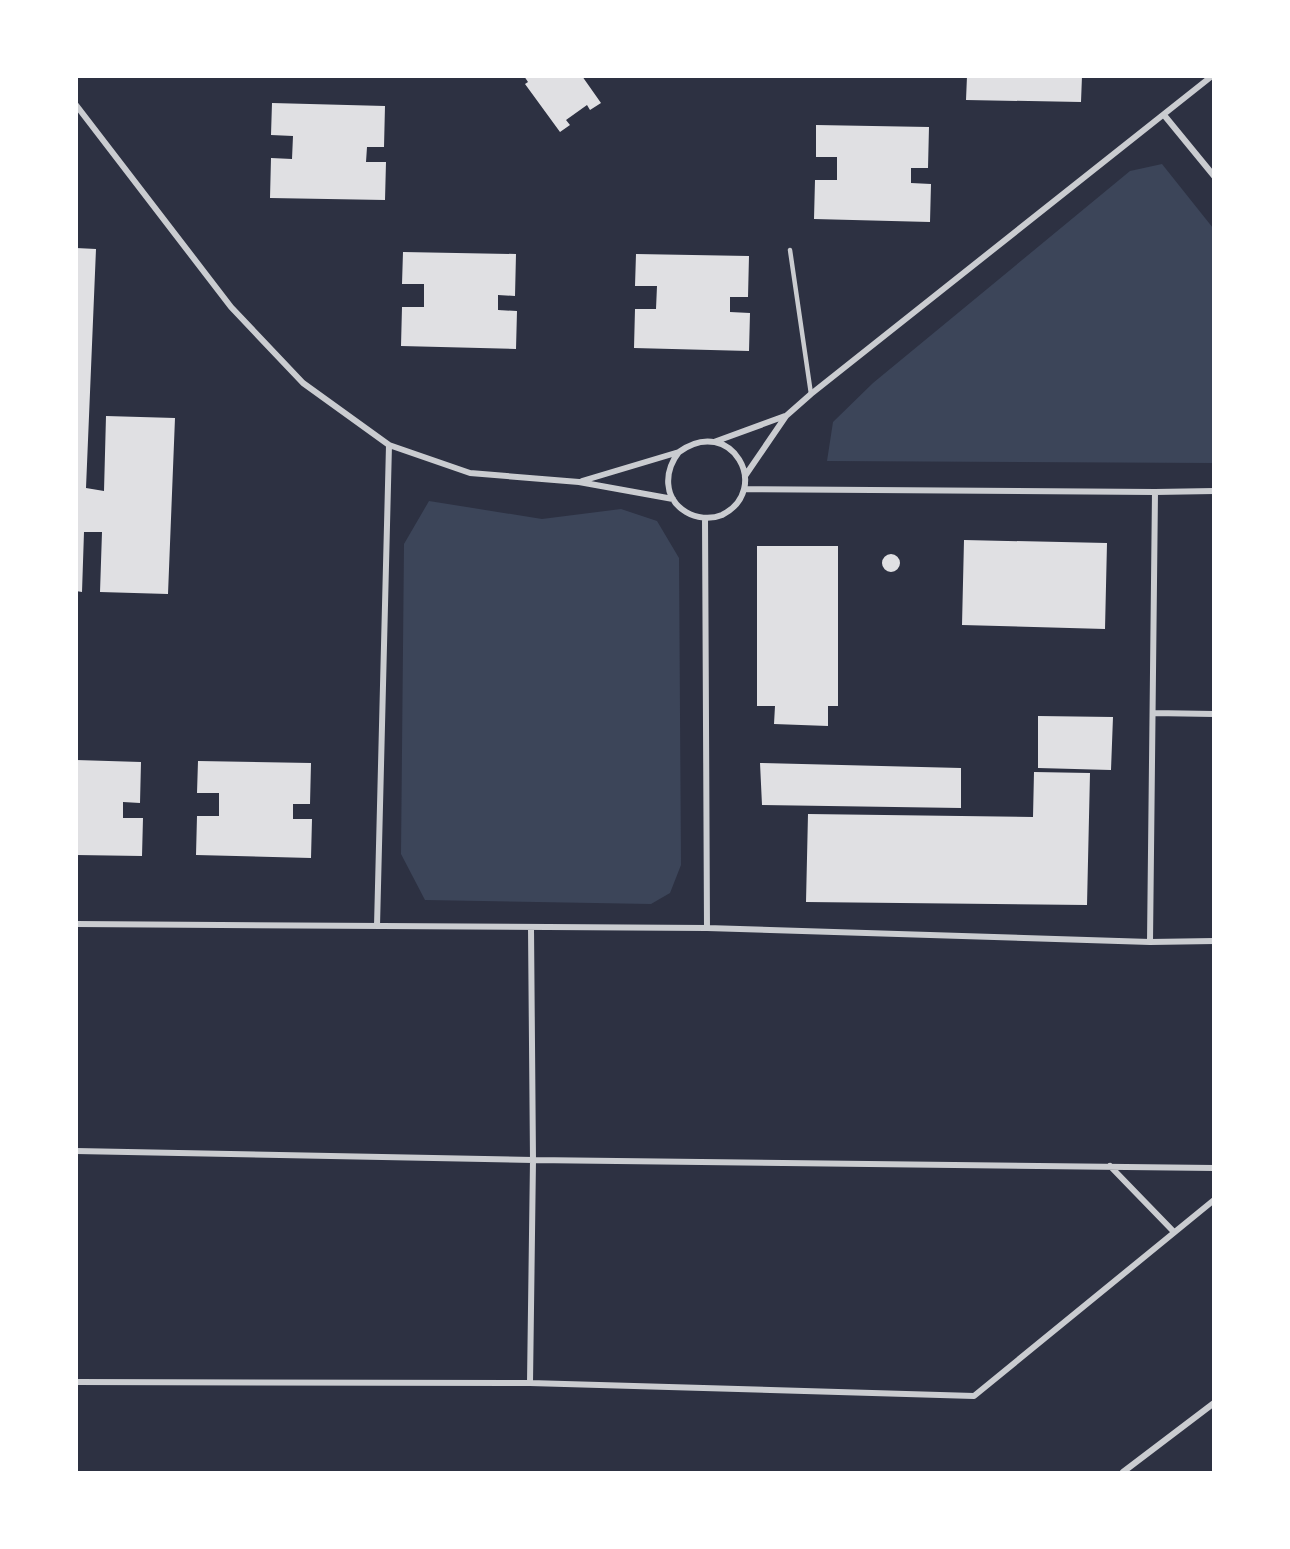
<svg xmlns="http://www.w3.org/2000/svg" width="1290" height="1549" viewBox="0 0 1290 1549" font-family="'Source Serif 4',serif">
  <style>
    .green { fill: #3c4559 }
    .building { fill: #e0e0e3 }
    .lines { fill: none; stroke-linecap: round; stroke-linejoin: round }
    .service { stroke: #caccd0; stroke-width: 4.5 }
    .minor { stroke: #caccd0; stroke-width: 6 }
  </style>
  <rect width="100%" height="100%" fill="#2d3142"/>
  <!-- green -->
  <path class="green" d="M1162 164 1213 228V463L827 461 833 422 873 383 1130 171Z
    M429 501 542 519 621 509 657 521 679 558 681 865 670 893 651 904 425 900 401 854 404 544Z"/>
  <!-- building -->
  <path class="building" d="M524 76H582L601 103 590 110 587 105 566 120 570 125 560 132 525 84 528 82Z
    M967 76H1082L1081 102 966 100Z
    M272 103 385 106 384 147H367L366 162H386L385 200 270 198 271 158 292 159 293 136 271 135Z
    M816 125 929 127 928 168H911V183L931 184 930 222 814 219 815 180H837V157H816Z
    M76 248 96 249 86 488 104 491 106 416 175 418 168 594 100 592 102 532H84L82 592 76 591Z
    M403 252 516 254 515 296 498 295V310L517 311 516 349 401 346 402 307H424V284H402Z
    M636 254 749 256 748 297H730V312L750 313 749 351 634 348 635 309H656L657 286H635Z
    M964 540 1107 543 1105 629 962 625Z
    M757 546H838V706H828V726L774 724 775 706H757Z
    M882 563a9 9 0 1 1 18 0a9 9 0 1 1-18 0Z
    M1038 716 1113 717 1111 770 1038 768Z
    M76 760 141 762 140 803 123 802V818H143L142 856 76 855Z
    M198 761 311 763 310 804H293V819H312L311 858 196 855 197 816H219V793H197Z
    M760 763 961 768V808L762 805Z
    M1034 772 1090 773 1087 905 806 902 808 814 1033 817Z"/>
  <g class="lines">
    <!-- service -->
    <path class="service" d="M790 250 811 394"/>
    <!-- minor -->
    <path class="minor" d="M76 105 231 307 303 383 389 445 470 473 579 482 673 499
      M1164 115 1214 176
      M714 442 785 416
      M745 476 786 416 811 394 1212 76
      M582 481 679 452C731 414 773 489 722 515 710 520 696 518 686 512 663 498 664 471 679 452
      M744 489 1155 492 1214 491
      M705 518 707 928
      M1153 713 1214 714
      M76 924 707 928 1150 942 1214 941
      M377 926 389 445
      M1150 942 1155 492
      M76 1151 533 1160 1214 1168
      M1110 1166 1174 1232
      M76 1382 530 1383 974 1396 1214 1200
      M530 1383 533 1160 531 928
      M1123 1472 1214 1403"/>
  </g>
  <!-- border -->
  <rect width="1290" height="1549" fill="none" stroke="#ffffff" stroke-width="156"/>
</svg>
